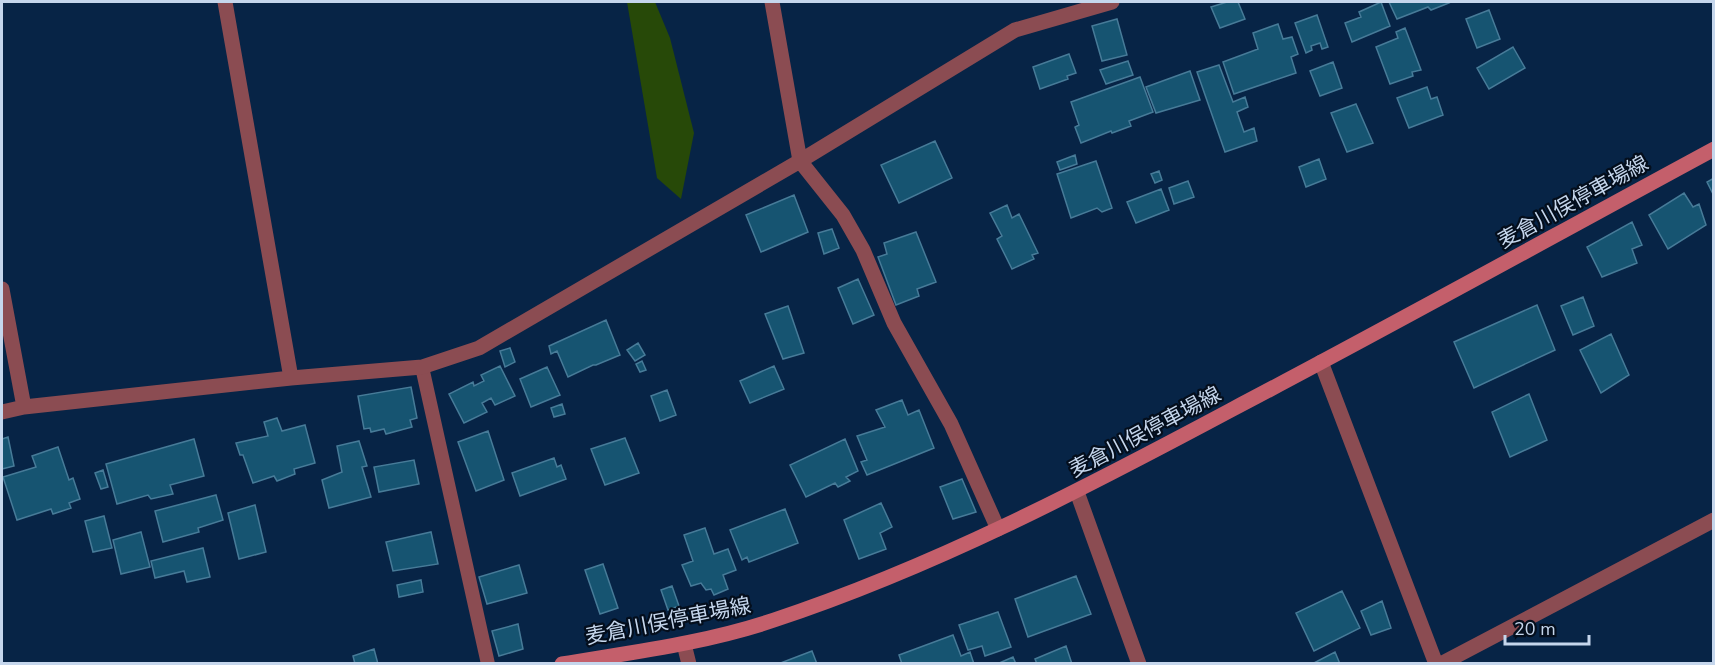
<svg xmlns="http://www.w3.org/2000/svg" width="1715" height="665" viewBox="0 0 1715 665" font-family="'Nunito Sans','Noto Sans JP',sans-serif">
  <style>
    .green { fill: #274908 }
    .building { fill: #165471; stroke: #477b98; stroke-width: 1.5 }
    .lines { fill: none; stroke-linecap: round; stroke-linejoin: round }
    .lane { stroke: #8b4c52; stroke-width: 14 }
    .street { stroke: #8b4c52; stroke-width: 15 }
    .secondary { stroke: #c45f6b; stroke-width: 15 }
    .labels { text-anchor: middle; stroke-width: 4.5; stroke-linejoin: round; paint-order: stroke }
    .street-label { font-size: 21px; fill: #c5d6ec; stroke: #040e1c }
  </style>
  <rect width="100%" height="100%" fill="#072446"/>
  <!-- green -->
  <path class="green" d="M627 2H655L670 38 694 133 681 199 657 178Z"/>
  <!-- building -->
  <path class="building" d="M1227 2H1238L1245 19 1220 28 1211 7Z
    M1381 2 1390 26 1352 42 1345 23 1361 17 1359 12Z
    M1389 2H1448L1449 3 1431 10 1428 7 1397 19Z
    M1489 10 1500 39 1477 48 1466 19Z
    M1317 15 1328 47 1322 49 1320 43 1311 46 1312 50 1306 53 1295 23Z
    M1117 19 1127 55 1102 61 1092 26Z
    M1278 24 1283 39 1292 37 1298 54 1291 57 1296 73 1234 94 1223 62 1258 49 1253 33Z
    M1405 28 1421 70 1412 72 1413 76 1390 84 1376 47 1398 38 1396 32Z
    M1513 47 1525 68 1489 89 1477 68Z
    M1069 54 1076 73 1067 76 1068 79 1040 89 1033 67Z
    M1128 61 1133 75 1106 84 1100 70Z
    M1333 62 1342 88 1320 96 1310 71Z
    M1219 65 1233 102 1245 97 1248 107 1237 112 1244 132 1254 128 1257 141 1225 152 1197 72Z
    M1190 71 1200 100 1156 113 1146 87Z
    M1140 77 1153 112 1129 121 1131 126 1112 133 1111 131 1081 143 1075 127 1079 125 1071 102Z
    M1427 87 1431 99 1437 97 1443 115 1409 128 1397 98Z
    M1356 104 1373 143 1347 152 1331 113Z
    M935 141 952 178 899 203 881 165Z
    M1075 155 1077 164 1060 170 1057 162Z
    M1319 159 1326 179 1306 187 1299 167Z
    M1096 161 1112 208 1102 212 1097 208 1071 218 1057 174Z
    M1159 171 1162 180 1155 183 1151 174Z
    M1714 178V196L1707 182Z
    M1188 181 1194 197 1174 204 1169 188Z
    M1161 189 1169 210 1136 223 1127 202Z
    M1684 193 1693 207 1699 204 1706 225 1668 249 1649 215Z
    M794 195 808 232 761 252 746 215Z
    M1007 205 1012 218 1019 214 1038 253 1032 255 1034 259 1012 269 997 239 1002 236 990 213Z
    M1632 222 1642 245 1632 249 1637 263 1602 277 1587 247Z
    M832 229 839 248 824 254 818 233Z
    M916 232 936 282 917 289 919 296 896 305 878 257 887 254 884 243Z
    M858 279 874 315 853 324 838 288Z
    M1583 297 1594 326 1573 335 1561 306Z
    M1537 305 1555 350 1474 388 1454 342Z
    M788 306 804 353 783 359 765 314Z
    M606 320 620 355 596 365H593L568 377 557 351 551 354 549 346Z
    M1611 334 1629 375 1601 393 1580 350Z
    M638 343 645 355 635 361 627 350Z
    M510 348 515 362 505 367 500 351Z
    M642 361 646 370 640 372 636 364Z
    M500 366 515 396 495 405 491 398 482 403 487 412 464 423 449 394 473 382 474 386 484 381 481 375Z
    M774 366 784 389 750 403 740 381Z
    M547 367 560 395 531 407 520 379Z
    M411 387 417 418 410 420 412 427 386 434 384 429 371 432 370 428 364 429 358 396Z
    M667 390 676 415 660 421 651 396Z
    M1529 394 1547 440 1510 457 1492 412Z
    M902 400 908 415 919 410 934 448 867 475 861 462 867 460 857 436 885 427 876 410Z
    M562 404 565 414 554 417 551 408Z
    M277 418 282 431 305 425 315 463 294 469 295 474 277 481 274 476 253 483 243 455H240L236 443 268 436 264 422Z
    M488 431 504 480 476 491 458 442Z
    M8 437 14 466 2 469V439Z
    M625 438 639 473 605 485 591 449Z
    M194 439 204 476 170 485 173 494 151 499 148 495 117 504 106 464Z
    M845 439 858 471 846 477 850 481 838 487 835 483 806 497 790 465Z
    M359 441 367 466 362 467 371 497 329 508 322 480 342 472 337 446Z
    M58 447 69 480 73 478 80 499 69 503 71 508 53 514 51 509 17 520 3 477 36 467 32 456Z
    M554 458 557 467 561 465 566 479 520 496 512 473Z
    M414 460 419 484 379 492 374 467Z
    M103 470 108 487 101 489 95 473Z
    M962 479 976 512 953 519 940 487Z
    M216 495 223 520 198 528 199 532 163 542 155 511Z
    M881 503 892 527 880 533 886 549 859 559 844 520Z
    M255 505 266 552 239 559 228 513Z
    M785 509 798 543 749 562 747 557 742 560 730 530Z
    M104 516 112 548 93 552 85 521Z
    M705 528 714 554 728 549 736 570 723 575 728 589 714 595 711 589 706 590 701 583 691 586 682 565 693 561 684 535Z
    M141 532 150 567 121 574 113 540Z
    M431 532 438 564 393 571 386 542Z
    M203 548 210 577 187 582 184 571 155 578 151 561Z
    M603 564 618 608 600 614 585 570Z
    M519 565 527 593 487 604 479 577Z
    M1076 576 1091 614 1028 637 1015 599Z
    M421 580 423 592 399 597 397 585Z
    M672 586 679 606 668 610 661 590Z
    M1342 591 1360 628 1314 651 1296 613Z
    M1382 601 1391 628 1371 635 1361 611Z
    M998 612 1011 647 985 656 982 646 968 650 959 625Z
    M518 624 523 649 499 656 492 631Z
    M953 635 961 656 970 652 974 664H902L899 655Z
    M1066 646 1072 664H1037L1035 659Z
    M374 649 378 664H355L353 656Z
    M812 651 817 664H778Z
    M1335 652 1340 664H1312Z
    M1013 657 1016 664H997Z"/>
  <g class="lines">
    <!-- lane -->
    <path class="lane" d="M422 367 488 664"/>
    <!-- street -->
    <path class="street" d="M225 2 291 378
      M772 2 800 161 843 215 863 250 894 323 951 424 998 529
      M2 289 24 407
      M1321 362 1436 664
      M2 412 24 407 291 378 422 367 479 348 800 161 1015 30 1112 2
      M1077 492 1139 664
      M684 644 689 664
      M1441 664 1714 520"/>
    <!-- secondary -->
    <path class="secondary" d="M562 664C633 652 706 643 774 620 934 567 1083 489 1231 410 1393 325 1553 236 1714 149"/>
  </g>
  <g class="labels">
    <!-- street labels -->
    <g class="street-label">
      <text transform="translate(1573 202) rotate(-29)" y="7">麦倉川俣停車場線</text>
      <text transform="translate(1145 432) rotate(-28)" y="7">麦倉川俣停車場線</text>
      <text transform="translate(668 621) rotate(-11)" y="7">麦倉川俣停車場線</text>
    </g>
  </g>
  <!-- border -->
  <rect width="1715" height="665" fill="none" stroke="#c5d6ec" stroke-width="6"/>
  <!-- scale -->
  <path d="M1505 635v9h84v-9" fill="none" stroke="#c5d6ec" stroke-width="3"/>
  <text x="1514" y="635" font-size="18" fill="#c5d6ec" stroke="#040e1c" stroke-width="4.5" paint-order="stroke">20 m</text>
</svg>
